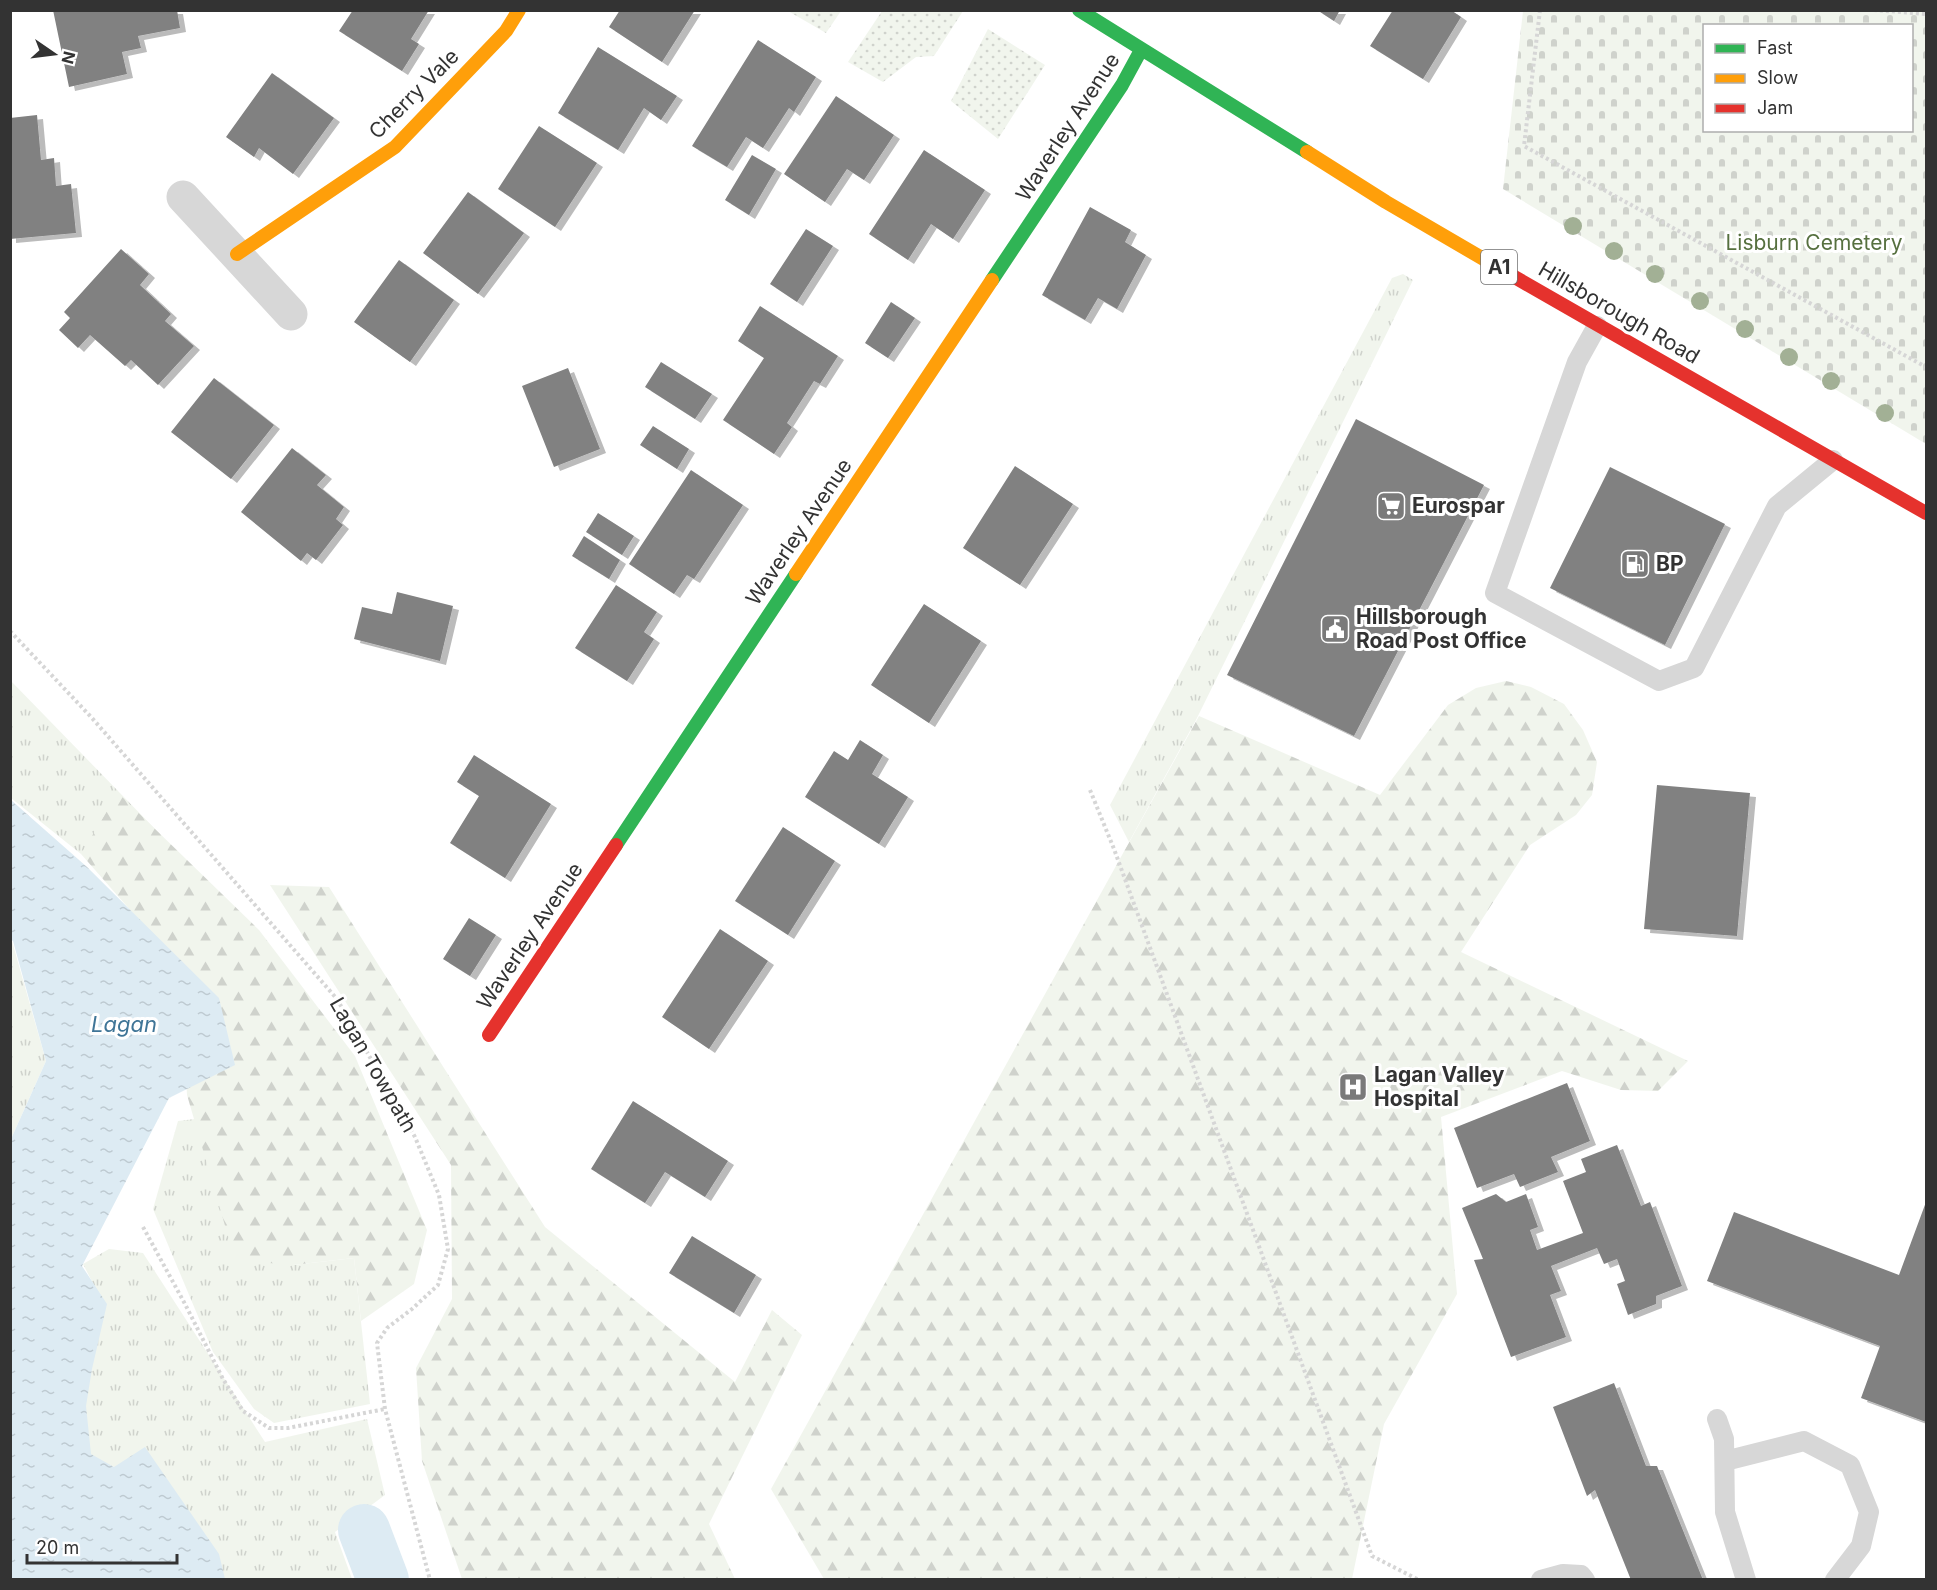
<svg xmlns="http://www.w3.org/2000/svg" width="1937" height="1590" viewBox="0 0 1937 1590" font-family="Inter,sans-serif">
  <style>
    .grass { fill: url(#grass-tufts) }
    .forest { fill: url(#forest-firs) }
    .cemetery { fill: url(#cemetery-stones); fill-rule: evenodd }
    .park { fill: url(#park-dots) }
    .water { fill: url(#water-ripples) }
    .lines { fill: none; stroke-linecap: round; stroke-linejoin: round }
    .canal { stroke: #ddebf3; stroke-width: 52 }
    .building { fill: #818181; filter: url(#shadow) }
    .path { stroke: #d6d6d6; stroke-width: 4; stroke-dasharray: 3 3; stroke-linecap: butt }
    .lane { stroke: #d7d7d7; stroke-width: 20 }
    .street { stroke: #d7d7d7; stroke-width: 33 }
    .fast { stroke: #30b455; stroke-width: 14 }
    .slow { stroke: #ff9f0a; stroke-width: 14 }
    .jam { stroke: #e5322d; stroke-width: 14 }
    .tree { fill: #a2b095 }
    .labels { text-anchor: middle; stroke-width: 6; stroke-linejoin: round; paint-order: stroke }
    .shield { fill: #fff; stroke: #707070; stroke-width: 1.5 }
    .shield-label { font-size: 20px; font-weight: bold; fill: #333 }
    .street-label { font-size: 21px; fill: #333; stroke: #fff }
    .park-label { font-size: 21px; fill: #56703f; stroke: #fff }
    .poi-label { font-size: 21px; font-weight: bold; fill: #333; stroke: #fff; text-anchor: start }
    .water-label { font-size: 22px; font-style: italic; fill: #3f7597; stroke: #fff }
  </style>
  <defs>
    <pattern id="grass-tufts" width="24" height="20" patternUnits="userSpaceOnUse" patternTransform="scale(1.5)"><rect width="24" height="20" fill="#f1f5ed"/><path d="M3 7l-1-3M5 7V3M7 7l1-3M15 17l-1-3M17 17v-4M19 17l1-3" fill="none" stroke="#cfd2cc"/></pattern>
    <pattern id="forest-firs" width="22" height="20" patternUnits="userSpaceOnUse" patternTransform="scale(1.5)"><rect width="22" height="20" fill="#f1f5ed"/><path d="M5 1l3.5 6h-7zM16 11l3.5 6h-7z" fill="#cfd2cc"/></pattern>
    <pattern id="cemetery-stones" width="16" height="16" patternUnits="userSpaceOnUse" patternTransform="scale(1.5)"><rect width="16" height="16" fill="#f1f5ed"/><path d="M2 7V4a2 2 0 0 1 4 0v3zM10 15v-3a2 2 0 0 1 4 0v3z" fill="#cfd2cc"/></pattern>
    <pattern id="park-dots" width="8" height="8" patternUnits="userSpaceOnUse" patternTransform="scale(1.5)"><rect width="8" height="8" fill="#f1f5ed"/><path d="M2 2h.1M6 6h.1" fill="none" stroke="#cfd2cc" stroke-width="1.8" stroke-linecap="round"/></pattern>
    <pattern id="water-ripples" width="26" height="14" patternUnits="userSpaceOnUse" patternTransform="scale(1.5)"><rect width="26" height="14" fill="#ddebf3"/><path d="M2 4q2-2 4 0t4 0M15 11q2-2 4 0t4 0" fill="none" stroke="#becad1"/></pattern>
    <filter id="shadow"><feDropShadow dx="6" dy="4" stdDeviation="0" flood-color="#0004"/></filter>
  </defs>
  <rect width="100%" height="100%" fill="#fff"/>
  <!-- grass -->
  <path class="grass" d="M1403 274 1413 280 1196 720 1129 842 1110 805 1392 278Z
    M10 680 155 829 81 854 11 798Z
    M11 940 12 941 46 1061 11 1139Z
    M195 1119 293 1265 354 1258 370 1404 274 1423 254 1409 213 1352 153 1209 178 1121Z
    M109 1249 143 1253 265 1442 367 1419 385 1495 335 1532 352 1579H190L114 1467 89 1457 84 1405 104 1305 83 1264Z"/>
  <!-- forest -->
  <path class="forest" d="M1506 681 1531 687 1564 704 1583 730 1597 762 1592 795 1576 815 1530 845 1461 952 1688 1061 1658 1091 1621 1090 1562 1071 1441 1117 1457 1294 1384 1424 1352 1579H824L771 1489 1199 716 1380 795 1448 705 1476 688Z
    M118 793 259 930 355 1056 427 1230 414 1284 361 1321 354 1258 293 1265 235 1260 187 1095 181 968 81 854Z
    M270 885 329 887 545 1227 735 1382 772 1310 802 1335 709 1524 735 1579H462L422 1461 416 1368 452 1299 451 1165Z"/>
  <!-- cemetery -->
  <path class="cemetery" d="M1523 11H1926V444L1503 189ZM1704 26H1912V130H1704Z"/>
  <!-- park -->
  <path class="park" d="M788 11H841L826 33Z
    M882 11V10L963 11 934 56 916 57 883 82 848 62Z
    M988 29 1045 65 998 139 951 101Z"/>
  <!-- water -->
  <path class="water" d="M11 800 87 867 219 998 235 1065 169 1098 82 1266 107 1304 92 1369 86 1406 91 1454 114 1467 145 1447 219 1554 225 1579H11V1139L46 1061 13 941 11 940Z"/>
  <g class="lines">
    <!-- canal -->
    <path class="canal" d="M364 1530 383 1580"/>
  </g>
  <!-- building -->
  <path class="building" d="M53 10H177L180 28 138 36 141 48 122 52 127 74 69 87Z
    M353 10H429L411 39 419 44 402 71 339 31Z
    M620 10H695L662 62 609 27Z
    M1317 10H1340L1334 21Z
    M1393 10H1451L1461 17 1423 79 1370 46Z
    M758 40 816 77 794 112 789 108 763 148 746 137 727 167 692 146Z
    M598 47 677 96 661 120 644 108 618 150 558 113Z
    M272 73 334 118 293 174 259 148 254 157 226 137Z
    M836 96 894 135 864 180 847 169 825 202 784 174Z
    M37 115 41 160 54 158 56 186 71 184 76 233 10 239V118Z
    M539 126 597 163 555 227 498 189Z
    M924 150 985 190 953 239 931 224 908 260 869 234Z
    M752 155 776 169 749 215 725 200Z
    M468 192 524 233 478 294 423 253Z
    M1090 207 1131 230 1125 242 1146 255 1117 309 1098 298 1085 320 1042 295Z
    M806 229 833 246 797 302 770 284Z
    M121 249 149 274 140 285 171 314 165 321 194 346 158 385 131 360 125 366 90 335 78 348 59 330 70 318 64 312Z
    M399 260 454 300 410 362 354 322Z
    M891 302 915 318 888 358 865 343Z
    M760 306 838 356 820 384 814 381 787 423 792 427 774 454 723 420 764 358 738 341Z
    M661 362 712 394 695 419 645 387Z
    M568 368 600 449 554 467 522 386Z
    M214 378 274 425 231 479 171 432Z
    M1356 419 1484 485 1354 736 1227 675Z
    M653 426 689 449 677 469 640 445Z
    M292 448 326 475 317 485 344 507 336 519 343 525 316 560 307 553 301 561 241 512Z
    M1015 466 1073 504 1020 585 963 548Z
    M1610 467 1725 524 1665 645 1550 588Z
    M691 470 743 505 694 579 687 575 674 594 629 564Z
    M598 513 634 536 622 555 586 532Z
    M584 536 620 560 609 579 572 556Z
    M616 585 657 612 644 632 654 639 627 681 575 648Z
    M397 592 453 606 440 661 354 639 362 607 392 614Z
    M924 604 981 641 929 723 871 685Z
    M860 740 883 755 872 774 908 797 879 844 805 797 834 751 848 760Z
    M474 755 551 804 505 878 450 843 479 796 457 782Z
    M1657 785 1750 793 1737 936 1644 929Z
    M783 827 835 861 788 935 735 901Z
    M469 918 496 935 470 976 443 959Z
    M720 929 768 961 709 1049 662 1017Z
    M1567 1083 1590 1141 1551 1157 1558 1172 1520 1187 1514 1174 1477 1188 1454 1128Z
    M633 1101 728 1161 705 1197 665 1172 645 1203 591 1169Z
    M1617 1145 1641 1206 1650 1202 1682 1286 1656 1296V1304L1628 1315 1617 1284 1625 1281 1617 1259 1604 1264 1597 1248 1551 1266 1561 1291 1550 1295 1566 1337 1511 1357 1474 1260 1483 1259 1462 1208 1496 1194 1506 1202 1526 1194 1538 1227 1530 1230 1537 1250 1583 1233 1563 1181 1586 1172 1581 1159Z
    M1926 1202V1422L1861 1398 1880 1346 1707 1281 1734 1212 1899 1275Z
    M692 1236 756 1275 734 1313 669 1273Z
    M1614 1383 1646 1466H1657L1703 1580H1631L1595 1490 1587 1496 1553 1407Z"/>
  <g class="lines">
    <!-- path -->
    <path class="path" d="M1540 10 1524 146 1926 367
      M1874 10 1926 14
      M10 631 92 718 337 999 415 1137 439 1195 448 1249 438 1285 412 1309 387 1328 377 1343 385 1409 430 1580
      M1090 790 1114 849 1372 1556 1419 1580
      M143 1227 185 1304 223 1379 243 1411 269 1428H288L385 1409"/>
    <!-- lane -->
    <path class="lane" d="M1597 326 1577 362 1495 593 1659 681 1694 668 1777 506 1833 460
      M1717 1419 1724 1439 1725 1512 1746 1580
      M1725 1461 1804 1441 1850 1465 1869 1512 1861 1546 1835 1580
      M1541 1580 1563 1574 1581 1575 1585 1580"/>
    <!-- street -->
    <path class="street" d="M183 197 291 314"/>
    <!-- fast -->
    <path class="fast" d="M1079 10 1307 152
      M992 280 1122 85 1141 50
      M616 845 796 574"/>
    <!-- slow -->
    <path class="slow" d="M1307 152 1386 202 1511 275
      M237 254 395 147 506 31 519 10
      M796 574 992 280"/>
    <!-- jam -->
    <path class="jam" d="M1511 275 1926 513
      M489 1035 616 845"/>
  </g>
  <!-- trees -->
  <g class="tree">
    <circle cx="1573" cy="226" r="9"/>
    <circle cx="1614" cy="251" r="9"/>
    <circle cx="1655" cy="274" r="9"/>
    <circle cx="1700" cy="301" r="9"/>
    <circle cx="1745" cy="329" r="9"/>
    <circle cx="1789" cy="357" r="9"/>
    <circle cx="1831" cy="381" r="9"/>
    <circle cx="1885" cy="413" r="9"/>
  </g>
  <!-- icons -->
  <defs>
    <g id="supermarket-square" transform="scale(1.5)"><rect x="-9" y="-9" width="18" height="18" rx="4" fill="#7a7a7a" stroke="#fff"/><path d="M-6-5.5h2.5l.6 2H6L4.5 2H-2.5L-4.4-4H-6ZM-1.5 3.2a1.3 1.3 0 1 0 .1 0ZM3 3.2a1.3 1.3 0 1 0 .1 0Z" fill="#fff"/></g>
    <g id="fuel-square" transform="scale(1.5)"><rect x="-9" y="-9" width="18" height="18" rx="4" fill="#7a7a7a" stroke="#fff"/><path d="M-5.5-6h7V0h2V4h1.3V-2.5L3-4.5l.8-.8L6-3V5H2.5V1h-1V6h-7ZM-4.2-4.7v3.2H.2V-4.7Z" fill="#fff"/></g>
    <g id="civic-square" transform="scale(1.5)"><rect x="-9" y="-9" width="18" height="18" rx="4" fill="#7a7a7a" stroke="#fff"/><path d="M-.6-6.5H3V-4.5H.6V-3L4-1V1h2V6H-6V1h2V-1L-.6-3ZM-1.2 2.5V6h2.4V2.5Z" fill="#fff"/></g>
    <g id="hospital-square" transform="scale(1.5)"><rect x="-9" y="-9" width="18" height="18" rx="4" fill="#7a7a7a" stroke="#fff"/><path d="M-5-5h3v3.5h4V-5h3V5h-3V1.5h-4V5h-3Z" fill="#fff"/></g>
  </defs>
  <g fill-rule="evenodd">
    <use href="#supermarket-square" x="1391" y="506"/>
    <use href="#fuel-square" x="1635" y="564"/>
    <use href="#civic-square" x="1335" y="629"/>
    <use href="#hospital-square" x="1353" y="1087"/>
  </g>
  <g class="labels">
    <!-- shield labels -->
    <rect class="shield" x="1481" y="250" width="36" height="34" rx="4.5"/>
    <g class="shield-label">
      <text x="1499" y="274">A1</text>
    </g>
    <!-- street labels -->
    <g class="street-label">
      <text transform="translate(414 94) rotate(-45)" y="7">Cherry Vale</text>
      <text transform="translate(1068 127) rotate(-57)" y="7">Waverley Avenue</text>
      <text transform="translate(1619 313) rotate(30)" y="7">Hillsborough Road</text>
      <text transform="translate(799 532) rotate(-56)" y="7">Waverley Avenue</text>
      <text transform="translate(530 936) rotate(-56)" y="7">Waverley Avenue</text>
      <text transform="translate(373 1065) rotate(60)" y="7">Lagan Towpath</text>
    </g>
    <!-- park labels -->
    <g class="park-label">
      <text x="1814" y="250">Lisburn Cemetery</text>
    </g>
    <!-- poi labels -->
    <g class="poi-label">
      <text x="1412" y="513">Eurospar</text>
      <text x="1656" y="571">BP</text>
      <text x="1356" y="624">Hillsborough<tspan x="1356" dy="24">Road Post Office</tspan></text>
      <text x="1374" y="1082">Lagan Valley<tspan x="1374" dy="24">Hospital</tspan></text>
    </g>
    <!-- water labels -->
    <g class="water-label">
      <text x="124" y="1032">Lagan</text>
    </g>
  </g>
  <!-- border -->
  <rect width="1937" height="1590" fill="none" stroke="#333333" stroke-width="24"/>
  <!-- legend -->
  <rect x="1703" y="24" width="210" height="108" fill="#ffffff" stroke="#adadad" stroke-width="1.5"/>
  <rect x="1715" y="44" width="30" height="9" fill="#30b455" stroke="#adadad" stroke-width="1.5"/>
  <text x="1757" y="54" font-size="18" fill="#333333">Fast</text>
  <rect x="1715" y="74" width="30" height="9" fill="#ff9f0a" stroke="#adadad" stroke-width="1.5"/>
  <text x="1757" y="84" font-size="18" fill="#333333">Slow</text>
  <rect x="1715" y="104" width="30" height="9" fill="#e5322d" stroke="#adadad" stroke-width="1.5"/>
  <text x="1757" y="114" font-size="18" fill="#333333">Jam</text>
  <!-- north arrow -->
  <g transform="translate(54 54) rotate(104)" stroke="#ffffff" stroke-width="4.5" paint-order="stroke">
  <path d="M0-4.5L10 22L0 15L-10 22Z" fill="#333333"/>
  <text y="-9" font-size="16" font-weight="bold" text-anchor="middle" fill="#333333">N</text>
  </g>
  <!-- scale -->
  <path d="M27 1554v9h150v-9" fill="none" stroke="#333333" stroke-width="3"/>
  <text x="36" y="1554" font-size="18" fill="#333333" stroke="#ffffff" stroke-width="4.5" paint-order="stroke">20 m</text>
</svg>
